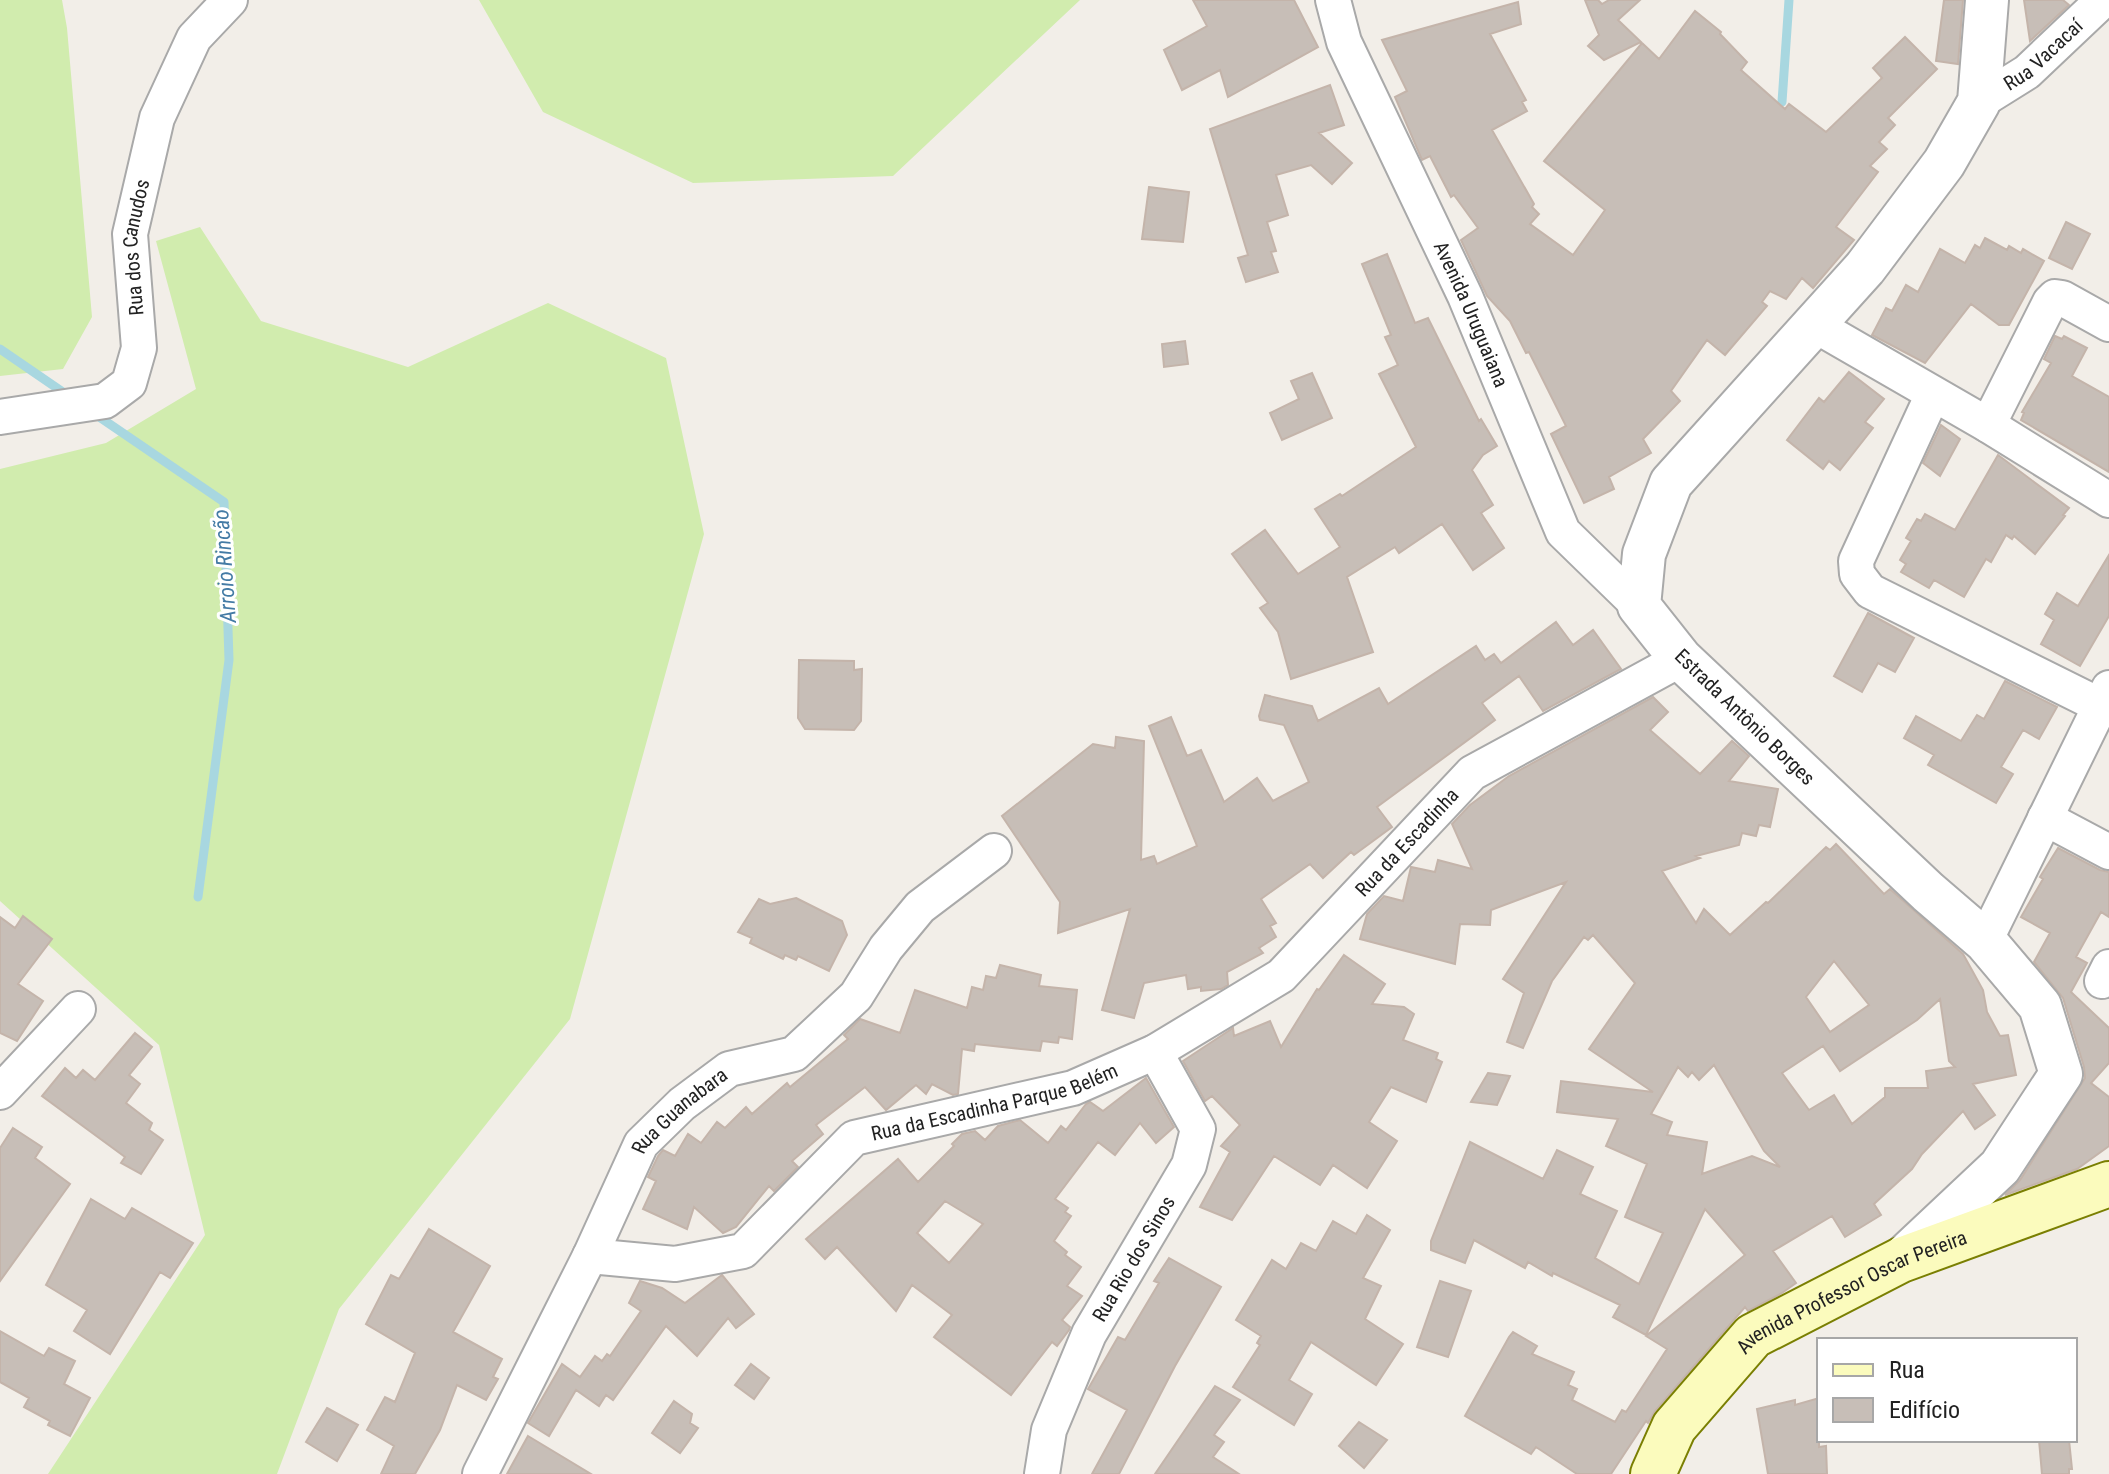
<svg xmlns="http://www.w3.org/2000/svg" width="2109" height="1474" viewBox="0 0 2109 1474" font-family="'Roboto Condensed',sans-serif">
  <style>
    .grass { fill: #d1ecae }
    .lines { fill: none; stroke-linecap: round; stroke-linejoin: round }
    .stream { stroke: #a8d7e0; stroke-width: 9 }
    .building { fill: #c7beb7; stroke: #c4b4aa; stroke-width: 2; fill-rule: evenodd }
    .minor-casing { stroke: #a9a9a9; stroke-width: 38 }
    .tertiary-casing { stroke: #a9a9a9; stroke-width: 46 }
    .secondary-casing { stroke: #7a7f02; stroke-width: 48 }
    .minor { stroke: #fff; stroke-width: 34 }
    .tertiary { stroke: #fff; stroke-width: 42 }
    .secondary { stroke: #fbfbbd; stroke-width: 44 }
    .labels { text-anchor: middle; stroke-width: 6; stroke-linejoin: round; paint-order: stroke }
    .street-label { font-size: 20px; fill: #222; stroke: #fff }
    .water-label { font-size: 22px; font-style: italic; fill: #447ba5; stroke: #fff }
  </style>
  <rect width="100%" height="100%" fill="#f2eee8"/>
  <!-- grass -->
  <path class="grass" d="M0 0H62L67 28 92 317 63 369 0 376Z
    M479 0H1080L893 176 693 183 543 112Z
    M200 227 261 321 408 367 548 303 666 358 704 534 570 1019 339 1309 277 1474H48L205 1235 159 1045 0 901V469L106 443 196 389 156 241Z"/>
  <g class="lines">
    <!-- stream -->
    <path class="stream" d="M1782 102 1789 0
      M0 349 70 397
      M92 412 224 502 229 660 198 897"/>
  </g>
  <!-- building -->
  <path class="building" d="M1193 0H1294L1318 47 1228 97 1220 70 1182 90 1164 50 1207 26Z
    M1585 0H1598L1602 4 1609 0H1640L1618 20 1641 42 1604 60 1588 46 1599 35Z
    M1944 0H1963L1958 64 1936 61Z
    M2024 0H2063L2069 5 2030 41Z
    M1518 2 1521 24 1490 34 1526 100 1522 102 1527 111 1492 130 1534 204 1532 207 1539 214 1530 224 1573 255 1605 210 1544 161 1642 43 1659 59 1695 11 1721 32 1720 34 1747 62 1741 70 1785 109 1789 104 1826 132 1882 78 1873 68 1905 37 1937 69 1888 118 1895 125 1879 142 1887 149 1870 166 1878 172 1836 227 1854 240 1813 288 1802 278 1786 299 1770 291 1762 302 1767 306 1725 355 1707 340 1671 391 1680 401 1643 439 1651 453 1609 477 1614 489 1584 503 1551 434 1566 426 1529 352 1526 353 1510 321 1487 296 1461 240 1478 228 1454 195 1451 197 1430 156 1422 160 1395 97 1407 91 1382 40Z
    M1330 85 1344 125 1319 133 1352 163 1332 184 1311 165 1276 175 1288 215 1267 222 1276 251 1271 252 1278 272 1246 282 1238 258 1248 255 1210 129Z
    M1149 187 1189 192 1183 242 1142 239Z
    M2066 222 2090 234 2072 269 2049 258Z
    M1985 238 2007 250 2009 246 2021 253 2023 249 2044 261 2009 325H1999L1971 304 1925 363 1872 335 1886 308 1892 311 1906 285 1918 292 1940 249 1965 263 1975 245 1980 248Z
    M1387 254 1415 323 1428 318 1479 421 1481 419 1497 446 1483 455 1472 470 1493 505 1481 513 1504 548 1473 570 1442 524 1399 553 1395 547 1347 577 1373 652 1291 679 1278 632 1260 608 1268 603 1232 554 1265 530 1298 574 1340 547 1315 509 1340 494 1342 496 1416 447 1379 374 1398 365 1385 337 1391 335 1362 264Z
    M2055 336 2062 339 2064 336 2087 348 2072 376 2109 397V472L2021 420 2024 413 2022 412 2051 363 2044 359Z
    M1185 341 1188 364 1164 367 1162 344Z
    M1849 372 1884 399 1865 422 1873 428 1840 470 1829 461 1823 469 1787 440 1819 398 1824 402Z
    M1312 373 1332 418 1282 440 1270 413 1299 399 1291 381Z
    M1941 425 1960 439 1940 476 1923 463Z
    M1998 455 2069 508 2063 515 2065 516 2035 554 2014 536 2012 539 2006 535 1991 562 1986 559 1964 597 1934 580 1929 588 1901 572 1906 564 1900 560 1911 541 1906 538 1917 519 1921 521 1925 514 1955 530Z
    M2109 555V616L2080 666 2041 644 2054 620 2045 614 2057 593 2078 606Z
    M1868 613 1914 638 1895 672 1878 663 1862 692 1834 676Z
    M1556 622 1573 645 1593 630 1621 669 1543 711 1519 676 1482 703 1495 720 1377 807 1392 827 1354 855 1351 852 1323 878 1310 864 1261 899 1276 923 1270 926 1276 937 1259 948 1263 953 1227 972 1228 985 1221 989 1201 991V987L1188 989 1186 975 1144 983 1134 1018 1102 1010 1130 909 1058 933 1060 902 1002 816 1093 744 1115 748 1116 737 1144 741 1141 860 1154 856 1157 864 1197 846 1149 726 1171 717 1187 756 1201 750 1224 802 1257 778 1273 801 1309 782 1284 725 1260 720 1259 716 1265 695 1312 706 1318 721 1379 688 1388 704 1476 646 1485 660 1494 654 1501 663Z
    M799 660 854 661V670L862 669 861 721 854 730 805 729 798 718Z
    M2005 681 2057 707 2039 739 2023 730 2001 767 2013 774 1996 803 1928 765 1934 755 1904 738 1916 716 1961 741 1977 715 1984 719Z
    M1653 697 1668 712 1650 730 1700 774 1732 741 1749 756 1729 781 1778 789 1770 827 1759 825 1756 836 1742 833 1739 845 1696 856 1700 858 1662 871 1696 923 1704 909 1730 935 1766 902 1768 903 1826 847 1830 850 1836 844 1884 894 1890 889 1963 954 1983 990 1987 1012 2000 1036 2008 1035 2016 1075 1973 1084 1995 1115 1975 1129 1963 1111 1922 1154 1912 1169 1874 1204 1881 1215 1845 1237 1832 1216 1773 1251 1796 1283 1782 1293 1748 1311 1745 1307 1655 1411 1648 1423 1646 1421 1611 1474H1577L1536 1447 1531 1454 1465 1416 1509 1337 1513 1332 1537 1346 1532 1354 1574 1372 1568 1385 1577 1389 1572 1400 1615 1422 1622 1410 1626 1412 1667 1349 1646 1336 1745 1255 1705 1209 1646 1335 1613 1317 1620 1305 1553 1273 1552 1276 1528 1262 1525 1268 1474 1240 1465 1263 1431 1250V1241L1470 1142 1543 1179 1557 1150 1593 1167 1580 1194 1617 1211 1595 1258 1639 1284 1663 1233 1625 1217 1647 1164 1606 1146 1618 1119 1557 1112 1561 1081 1653 1092 1589 1049 1635 983 1593 935 1588 940 1584 937 1552 981 1523 1048 1507 1042 1524 993 1503 979 1566 882 1491 910 1490 925 1460 924 1455 964 1360 939 1367 914 1384 896 1403 901 1411 867 1435 872 1438 860 1472 869 1452 824 1470 805 1509 776ZM1834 961 1869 1005 1830 1032 1806 997ZM1940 999 1949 1061 1955 1067 1926 1071 1928 1088H1885V1097L1852 1124 1834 1095 1809 1110 1782 1073 1823 1046 1840 1071 1917 1020ZM1714 1065 1764 1151 1780 1167 1752 1156 1702 1174 1707 1142 1667 1135 1672 1122 1651 1114 1678 1067 1688 1077 1692 1072 1699 1080Z
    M2058 848 2100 870 2109 872V917L2101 912 2076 957 2087 963 2071 992 2109 1028V1063L2091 1083 2109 1097V1146L2077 1169 2005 1195 2020 1180 2085 1078 2084 1067 2063 998 2034 962 2050 933 2021 917 2043 879 2040 877Z
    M796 898 842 921 847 935 829 971 798 956 796 960 785 955 783 959 750 943 752 938 738 932 759 899 770 904Z
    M23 916 52 939 18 984 43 1001 17 1041 0 1033V917L15 928Z
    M1344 955 1385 984 1372 1004 1404 1007 1414 1014 1403 1040 1438 1053 1436 1059 1442 1062 1426 1102 1391 1087 1369 1122 1397 1141 1367 1188 1333 1165 1320 1185 1274 1156 1232 1220 1200 1207 1230 1152 1221 1146 1240 1125 1212 1096 1205 1101 1183 1061 1233 1028 1234 1036 1270 1021 1281 1047 1317 989 1319 990Z
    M1000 965 1041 975 1039 986 1077 990 1072 1039 1059 1037 1058 1043 1042 1041 1040 1051 975 1044 974 1051 962 1049 958 1094 953 1095 932 1084 926 1094 916 1085 886 1110 865 1087 816 1125 823 1134 792 1161 798 1167 774 1191 769 1186 736 1227 723 1233 694 1207 687 1229 643 1209 656 1181 648 1177 658 1156 663 1150 675 1156 688 1134 701 1143 717 1122 725 1128 746 1107 752 1114 787 1083 790 1087 848 1039 844 1035 860 1019 900 1033 915 990 967 1008 972 987 983 990 986 976 996 978Z
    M135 1033 152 1047 129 1075 140 1084 126 1103 152 1123 149 1130 163 1140 141 1174 121 1163 125 1157 42 1096 65 1068 76 1078 83 1070 95 1080Z
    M1488 1073 1510 1076 1497 1105 1471 1102Z
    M1146 1078 1174 1127 1156 1143 1140 1123 1115 1155 1098 1142 1055 1199 1068 1208 1065 1212 1071 1216 1054 1241 1067 1252 1065 1255 1081 1267 1067 1286 1082 1296 1062 1320 1070 1327 1069 1330 1057 1346 1052 1342 1011 1395 934 1337 952 1315 912 1285 896 1311 837 1247 825 1259 806 1239 898 1159 918 1182 954 1146 952 1144 962 1134 975 1131 985 1140 998 1126 1020 1120 1048 1143 1061 1126 1066 1130 1086 1104 1090 1102 1103 1111ZM945 1201 983 1224 949 1263 917 1233Z
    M13 1128 42 1147 35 1158 70 1184 0 1281V1148Z
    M91 1199 125 1219 132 1208 193 1243 170 1278 160 1272 110 1354 74 1331 87 1310 46 1285Z
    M1367 1215 1390 1230 1363 1278 1381 1286 1365 1319 1403 1344 1376 1385 1311 1342 1289 1380 1312 1394 1294 1425 1233 1387 1260 1345 1257 1343 1261 1336 1236 1320 1272 1260 1286 1269 1301 1243 1316 1251 1333 1221 1356 1234Z
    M429 1229 490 1266 453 1332 502 1359 493 1377 498 1379 486 1400 457 1385 440 1430 415 1474H381L394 1446 367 1430 385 1397 395 1402 415 1353 366 1324 391 1275 399 1279Z
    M1169 1258 1221 1287 1175 1366 1119 1474H1092L1127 1410 1088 1389 1118 1337 1125 1340 1159 1283 1154 1281Z
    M722 1275 754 1314 736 1328 728 1318 697 1356 666 1326 613 1400 606 1395 599 1406 576 1390 549 1436 528 1423 562 1364 580 1377 595 1356 602 1361 607 1354 610 1356 641 1311 629 1303 640 1281 662 1288 685 1303Z
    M1440 1281 1471 1291 1448 1357 1417 1347Z
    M0 1331 44 1356 49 1348 75 1361 64 1384 90 1398 70 1436 48 1425 50 1421 24 1407 29 1398 0 1382Z
    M751 1364 769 1378 754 1399 735 1385Z
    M1215 1386 1240 1400 1214 1435 1224 1442 1213 1457 1239 1474H1155Z
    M1819 1398V1447L1826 1446 1827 1474H1768L1757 1409 1795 1400V1405Z
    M674 1401 692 1414 690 1423 698 1428 680 1453 652 1433Z
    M327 1408 358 1425 337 1461 306 1442Z
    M1359 1422 1387 1440 1364 1468 1339 1446Z
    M528 1436 591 1474H507Z
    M2039 1440H2069L2072 1469H2069V1474H2042Z"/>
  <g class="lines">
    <!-- minor casing -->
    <g class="minor-casing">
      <g id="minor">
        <path id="s1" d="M1333 0 1344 42 1465 296 1563 532 1639 606"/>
        <path id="s2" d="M1979 102 2027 72 2103 0"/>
        <path d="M1813 324 1988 425 2109 500"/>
        <path d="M1933 394 1856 561 1857 574 1870 591 2109 710"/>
        <path id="s3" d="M0 417 105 401 129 383 139 348 130 234 157 118 194 38 230 0"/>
        <path d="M1988 425 2050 302 2055 297 2062 298 2109 324"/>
        <path d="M2045 818 2109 852"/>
        <path d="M1985 941 2109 688"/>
        <path d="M2102 981 2109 967"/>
        <path d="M0 1092 78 1009"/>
        <path id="s4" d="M590 1256 675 1264 743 1251 854 1138 1073 1088 1155 1052 1281 976 1472 773 1681 659"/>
        <path id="s5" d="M480 1474 590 1256 641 1144 682 1104 729 1069 794 1054 856 996 886 948 920 907 994 851"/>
        <path id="s6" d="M1042 1474 1049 1430 1089 1334 1189 1165 1198 1129 1155 1052"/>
      </g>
    </g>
    <!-- tertiary casing -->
    <g class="tertiary-casing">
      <path id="tertiary" d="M1902 1259 2000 1167 2061 1074 2040 1006 1985 941 1928 892 1681 659 1639 606 1644 554 1671 483 1865 268 1944 163 1979 102 1987 0"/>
    </g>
    <!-- secondary casing -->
    <g class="secondary-casing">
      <g id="secondary">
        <path id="s7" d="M1653 1474 1674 1427 1753 1336 1901 1260 2109 1184"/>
      </g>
    </g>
    <!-- minor -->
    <use href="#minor" class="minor"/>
    <!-- tertiary -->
    <use href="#tertiary" class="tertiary"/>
    <!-- secondary -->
    <use href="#secondary" class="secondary"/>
  </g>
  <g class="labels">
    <!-- street labels -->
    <g class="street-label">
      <text dy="7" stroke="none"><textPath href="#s2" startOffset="80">Rua Vacacaí</textPath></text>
      <text dy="7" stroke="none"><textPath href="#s3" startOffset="274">Rua dos Canudos</textPath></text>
      <text dy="7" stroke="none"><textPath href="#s1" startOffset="344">Avenida Uruguaiana</textPath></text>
      <text transform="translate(1745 717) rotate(44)" y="7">Estrada Antônio Borges</text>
      <text dy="7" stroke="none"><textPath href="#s4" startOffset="958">Rua da Escadinha</textPath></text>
      <text dy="7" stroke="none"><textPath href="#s4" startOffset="458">Rua da Escadinha Parque Belém</textPath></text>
      <text dy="7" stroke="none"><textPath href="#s5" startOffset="418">Rua Guanabara</textPath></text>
      <text dy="7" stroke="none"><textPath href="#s6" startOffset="236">Rua Rio dos Sinos</textPath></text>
      <text dy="7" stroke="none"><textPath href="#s7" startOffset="280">Avenida Professor Oscar Pereira</textPath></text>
    </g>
    <!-- water labels -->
    <g class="water-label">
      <text transform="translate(224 566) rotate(-94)" y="8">Arroio Rincão</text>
    </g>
  </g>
  <!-- legend -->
  <rect x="1817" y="1338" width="260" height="104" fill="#ffffff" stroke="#a7a7a7" stroke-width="2"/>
  <rect x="1833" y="1364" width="40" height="12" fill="#fbfbbd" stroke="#a7a7a7" stroke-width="2"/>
  <text x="1889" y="1378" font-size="24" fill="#222222">Rua</text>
  <rect x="1833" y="1398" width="40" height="24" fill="#c7beb7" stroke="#a7a7a7" stroke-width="2"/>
  <text x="1889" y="1418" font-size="24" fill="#222222">Edifício</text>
</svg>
